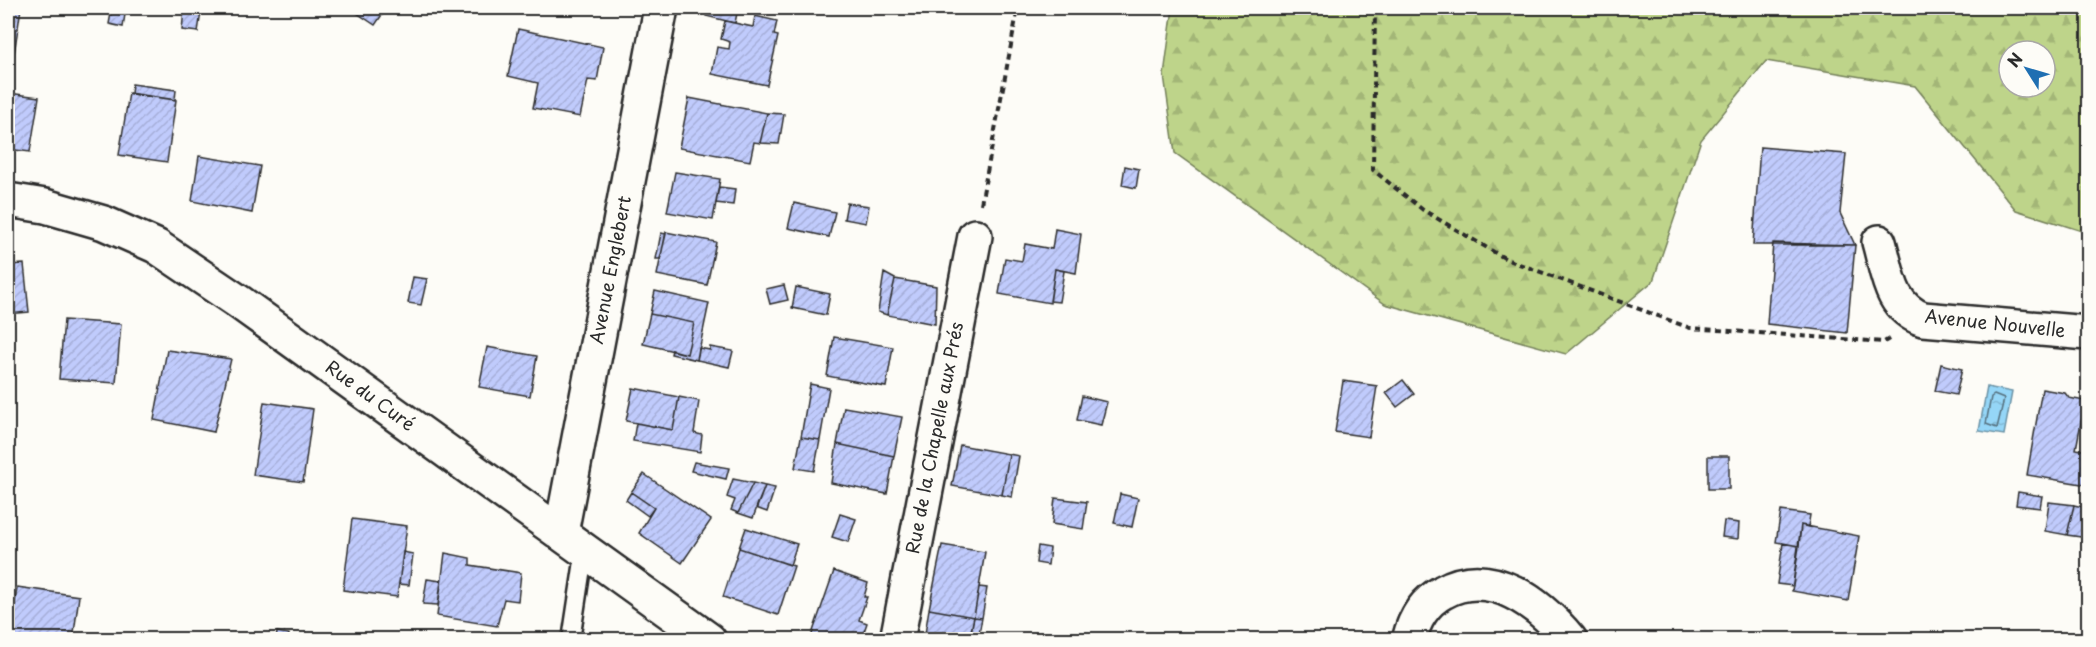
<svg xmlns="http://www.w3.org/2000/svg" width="2096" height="647" viewBox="0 0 2096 647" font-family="'Playpen Sans',sans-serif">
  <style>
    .forest { fill: url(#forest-firs); stroke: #74805a; stroke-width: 1.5; fill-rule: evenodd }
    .water { fill: url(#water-ripples); stroke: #6b92a5; stroke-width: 1.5 }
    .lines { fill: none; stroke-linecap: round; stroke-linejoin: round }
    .shore { stroke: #556f7d; stroke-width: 1.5 }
    .building { fill: url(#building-hatch); stroke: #2b2b2b; stroke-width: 1.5 }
    .lane-casing { stroke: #2b2b2b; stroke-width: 21 }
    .street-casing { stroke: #2b2b2b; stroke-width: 38 }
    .path { stroke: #2b2b2b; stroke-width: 4; stroke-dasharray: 6 4.5; stroke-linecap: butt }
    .lane { stroke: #fdfcf7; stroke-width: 16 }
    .street { stroke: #fdfcf7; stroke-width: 33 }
    .labels { text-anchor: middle; stroke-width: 4.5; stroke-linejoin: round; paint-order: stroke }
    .street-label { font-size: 18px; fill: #2b2b2b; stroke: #fdfcf7 }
  </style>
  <defs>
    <pattern id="forest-firs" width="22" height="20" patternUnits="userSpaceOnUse" patternTransform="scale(1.5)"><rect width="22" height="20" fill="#bed48a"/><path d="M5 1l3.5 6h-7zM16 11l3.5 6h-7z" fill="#a3b677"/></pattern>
    <pattern id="water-ripples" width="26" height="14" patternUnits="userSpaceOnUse" patternTransform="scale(1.5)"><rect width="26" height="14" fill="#95d6f7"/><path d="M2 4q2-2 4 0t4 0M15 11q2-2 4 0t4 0" fill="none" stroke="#81b8d4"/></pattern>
    <pattern id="building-hatch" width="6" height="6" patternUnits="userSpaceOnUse" patternTransform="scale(1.5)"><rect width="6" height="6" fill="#c0cbfc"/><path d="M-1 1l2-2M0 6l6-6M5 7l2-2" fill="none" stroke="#a5aed8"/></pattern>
  </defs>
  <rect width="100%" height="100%" fill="#fdfcf7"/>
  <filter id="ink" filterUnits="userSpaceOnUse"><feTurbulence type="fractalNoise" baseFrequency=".0167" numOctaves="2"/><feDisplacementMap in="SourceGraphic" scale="12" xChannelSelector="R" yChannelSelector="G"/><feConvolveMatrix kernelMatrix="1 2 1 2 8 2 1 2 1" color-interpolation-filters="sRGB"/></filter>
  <g filter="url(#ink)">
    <!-- forest -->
    <path class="forest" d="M1173 8H2088V233L2016 210 1915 86 1766 61 1701 140 1653 281 1566 354 1385 304 1175 153 1164 75ZM2009 51H2045V87H2009Z"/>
    <!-- water -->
    <path class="water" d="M1987 387 2012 392 2004 435 1979 431Z"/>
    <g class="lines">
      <!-- shore -->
      <path class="shore" d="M1994 395 2004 399 1997 428 1986 424 1991 397Z"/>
    </g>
    <!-- building -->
    <path class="building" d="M8 8H21L12 67 8 66Z
      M112 8H126L123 27 109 24Z
      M360 8H384L386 9 375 25 357 13Z
      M707 8H738L735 23 706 16Z
      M184 10 201 12 198 32 182 30Z
      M755 16 777 21 774 35 778 36 767 85 712 74 717 47 729 49 730 42 721 39 725 21 753 27Z
      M518 29 603 47 597 81 588 80 580 117 533 108 538 83 508 76Z
      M132 84 176 90 175 100 131 94Z
      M8 93 39 97 30 152 8 149Z
      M129 93 176 100 167 162 119 155Z
      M689 98 767 113 760 143 754 142 750 161 679 148Z
      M767 113 784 114 779 144 760 143Z
      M1760 147 1846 154 1840 213 1855 245H1753Z
      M199 156 260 166 252 213 192 201Z
      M1125 166 1139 169 1136 188 1122 185Z
      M675 172 720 179 713 220 667 212Z
      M719 187 735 189 733 205 716 203Z
      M794 203 835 212 829 237 788 228Z
      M847 203 869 206 866 223 844 219Z
      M1055 229 1081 234 1076 273 1055 269 1050 303 999 294 1005 258 1022 261 1025 244 1052 249Z
      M666 232 716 242 707 285 657 275Z
      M661 233 666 234 660 259H656Z
      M1773 243 1855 245 1847 333 1767 324Z
      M24 264 29 312 8 314V265Z
      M1055 269 1064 271 1059 302 1050 301Z
      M884 273 895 279 887 315 878 312Z
      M413 277 427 279 421 305 408 303Z
      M895 279 936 286 935 324 887 315Z
      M784 285 788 300 770 304 766 289Z
      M796 287 830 294 826 315 792 308Z
      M655 291 709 303 697 360 671 354 672 350 687 354 694 323 650 314Z
      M650 314 694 323 687 354 643 344Z
      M64 320 121 324 116 383 59 379Z
      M834 337 893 347 886 387 827 376Z
      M487 347 537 356 530 396 479 387Z
      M710 347 733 351 729 367 697 360 699 348 710 350Z
      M167 350 231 359 214 432 154 420Z
      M1941 364 1962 369 1956 395 1935 391Z
      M1403 380 1414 394 1397 407 1386 393Z
      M1343 381 1377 386 1369 437 1335 432Z
      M810 384 829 388 820 440 801 437Z
      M633 388 679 397 673 430 626 421Z
      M2042 389 2065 393 2069 398 2085 401 2076 449 2088 451V485L2027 475Z
      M1082 396 1107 402 1101 425 1077 420Z
      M679 397 699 401 694 433 702 435 700 452 633 441 636 423 673 430Z
      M264 402 313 409 303 482 253 475Z
      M844 407 902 417 894 456 837 444Z
      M801 437 820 440 814 471 795 468Z
      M837 444 894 456 887 494 831 483Z
      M960 445 1009 454 1002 495 952 486Z
      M1009 454 1019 456 1012 497 1002 495Z
      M1708 456H1729V489H1708Z
      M694 462 729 468 726 479 691 471Z
      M644 474 711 520 682 563 639 533 654 508 631 492Z
      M733 479 753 483 738 513 731 510 735 500 727 497Z
      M753 483 765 486 753 518 738 513Z
      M765 486 775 488 767 512 756 508Z
      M631 492 654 508 648 516 626 500Z
      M2018 492 2042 496 2040 508 2016 505Z
      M1120 494 1138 498 1132 527 1114 523Z
      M1055 498 1087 502 1083 529 1052 524Z
      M2049 502 2074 505 2067 535 2045 531Z
      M2074 505 2088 508V538L2067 535Z
      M1781 511 1810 515 1808 527 1801 525 1799 546 1776 542Z
      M840 514 856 519 848 542 832 537Z
      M352 519 407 526 397 597 343 590Z
      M1724 521 1739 523 1738 539 1722 537Z
      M1801 525 1859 536 1848 601 1792 591Z
      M746 528 797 544 790 565 739 548Z
      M1783 543 1799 546 1793 586 1777 584Z
      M942 545 985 552 974 617 929 609Z
      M1038 546 1050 548 1048 565 1036 563Z
      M739 548 794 566 778 615 723 597Z
      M403 552 413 554 409 585 399 584Z
      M445 553 470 558V565L521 573 518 601 504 599 497 626 437 616Z
      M834 571 868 583 864 597H867L859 620 867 623 861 640H810Z
      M427 579 441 581 438 605 423 604Z
      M17 587 79 596 73 640H10Z
      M979 587 987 588 982 618 974 617Z
      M929 609 974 617 969 640H924Z
      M974 617 982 618 978 639 970 638Z
      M277 632 289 634 288 640H276Z"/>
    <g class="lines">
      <!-- lane casing -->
      <g class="lane-casing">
        <path id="lane" d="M571 640 585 548"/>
      </g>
      <!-- street casing -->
      <g class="street-casing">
        <path id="street" d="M8 200 45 206 104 223 156 246 239 302 709 640
          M1879 242C1888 273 1889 307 1923 319L2088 333
          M561 533 661 8
          M897 640 975 236
          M1409 640C1414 620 1424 602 1443 592 1491 565 1540 604 1570 640"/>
      </g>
      <!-- path -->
      <path class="path" d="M1375 8 1373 170 1423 210 1506 259 1690 328 1884 342 1889 339
        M981 204 1018 8"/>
      <!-- lane -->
      <use href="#lane" class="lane"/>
      <!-- street -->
      <use href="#street" class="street"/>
    </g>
  </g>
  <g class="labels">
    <!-- street labels -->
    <g class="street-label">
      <text transform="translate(611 270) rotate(-79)" y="6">Avenue Englebert</text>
      <text transform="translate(1995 324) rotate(6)" y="6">Avenue Nouvelle</text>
      <text transform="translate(370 396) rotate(36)" y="6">Rue du Curé</text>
      <text transform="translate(935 438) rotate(-79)" y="6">Rue de la Chapelle aux Prés</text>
    </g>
  </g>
  <!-- margin -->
  <rect width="2096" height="647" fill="none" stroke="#fdfcf7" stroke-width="30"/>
  <rect x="15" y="15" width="2066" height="617" fill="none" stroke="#2b2b2b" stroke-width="2" filter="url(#ink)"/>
  <!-- north arrow -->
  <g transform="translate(2027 69) rotate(307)"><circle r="28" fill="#fdfcf7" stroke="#a9a8a5" stroke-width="1.5"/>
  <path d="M0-4.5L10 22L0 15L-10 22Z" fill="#1f6fb2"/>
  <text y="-9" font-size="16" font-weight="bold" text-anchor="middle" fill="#2b2b2b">N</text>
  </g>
</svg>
